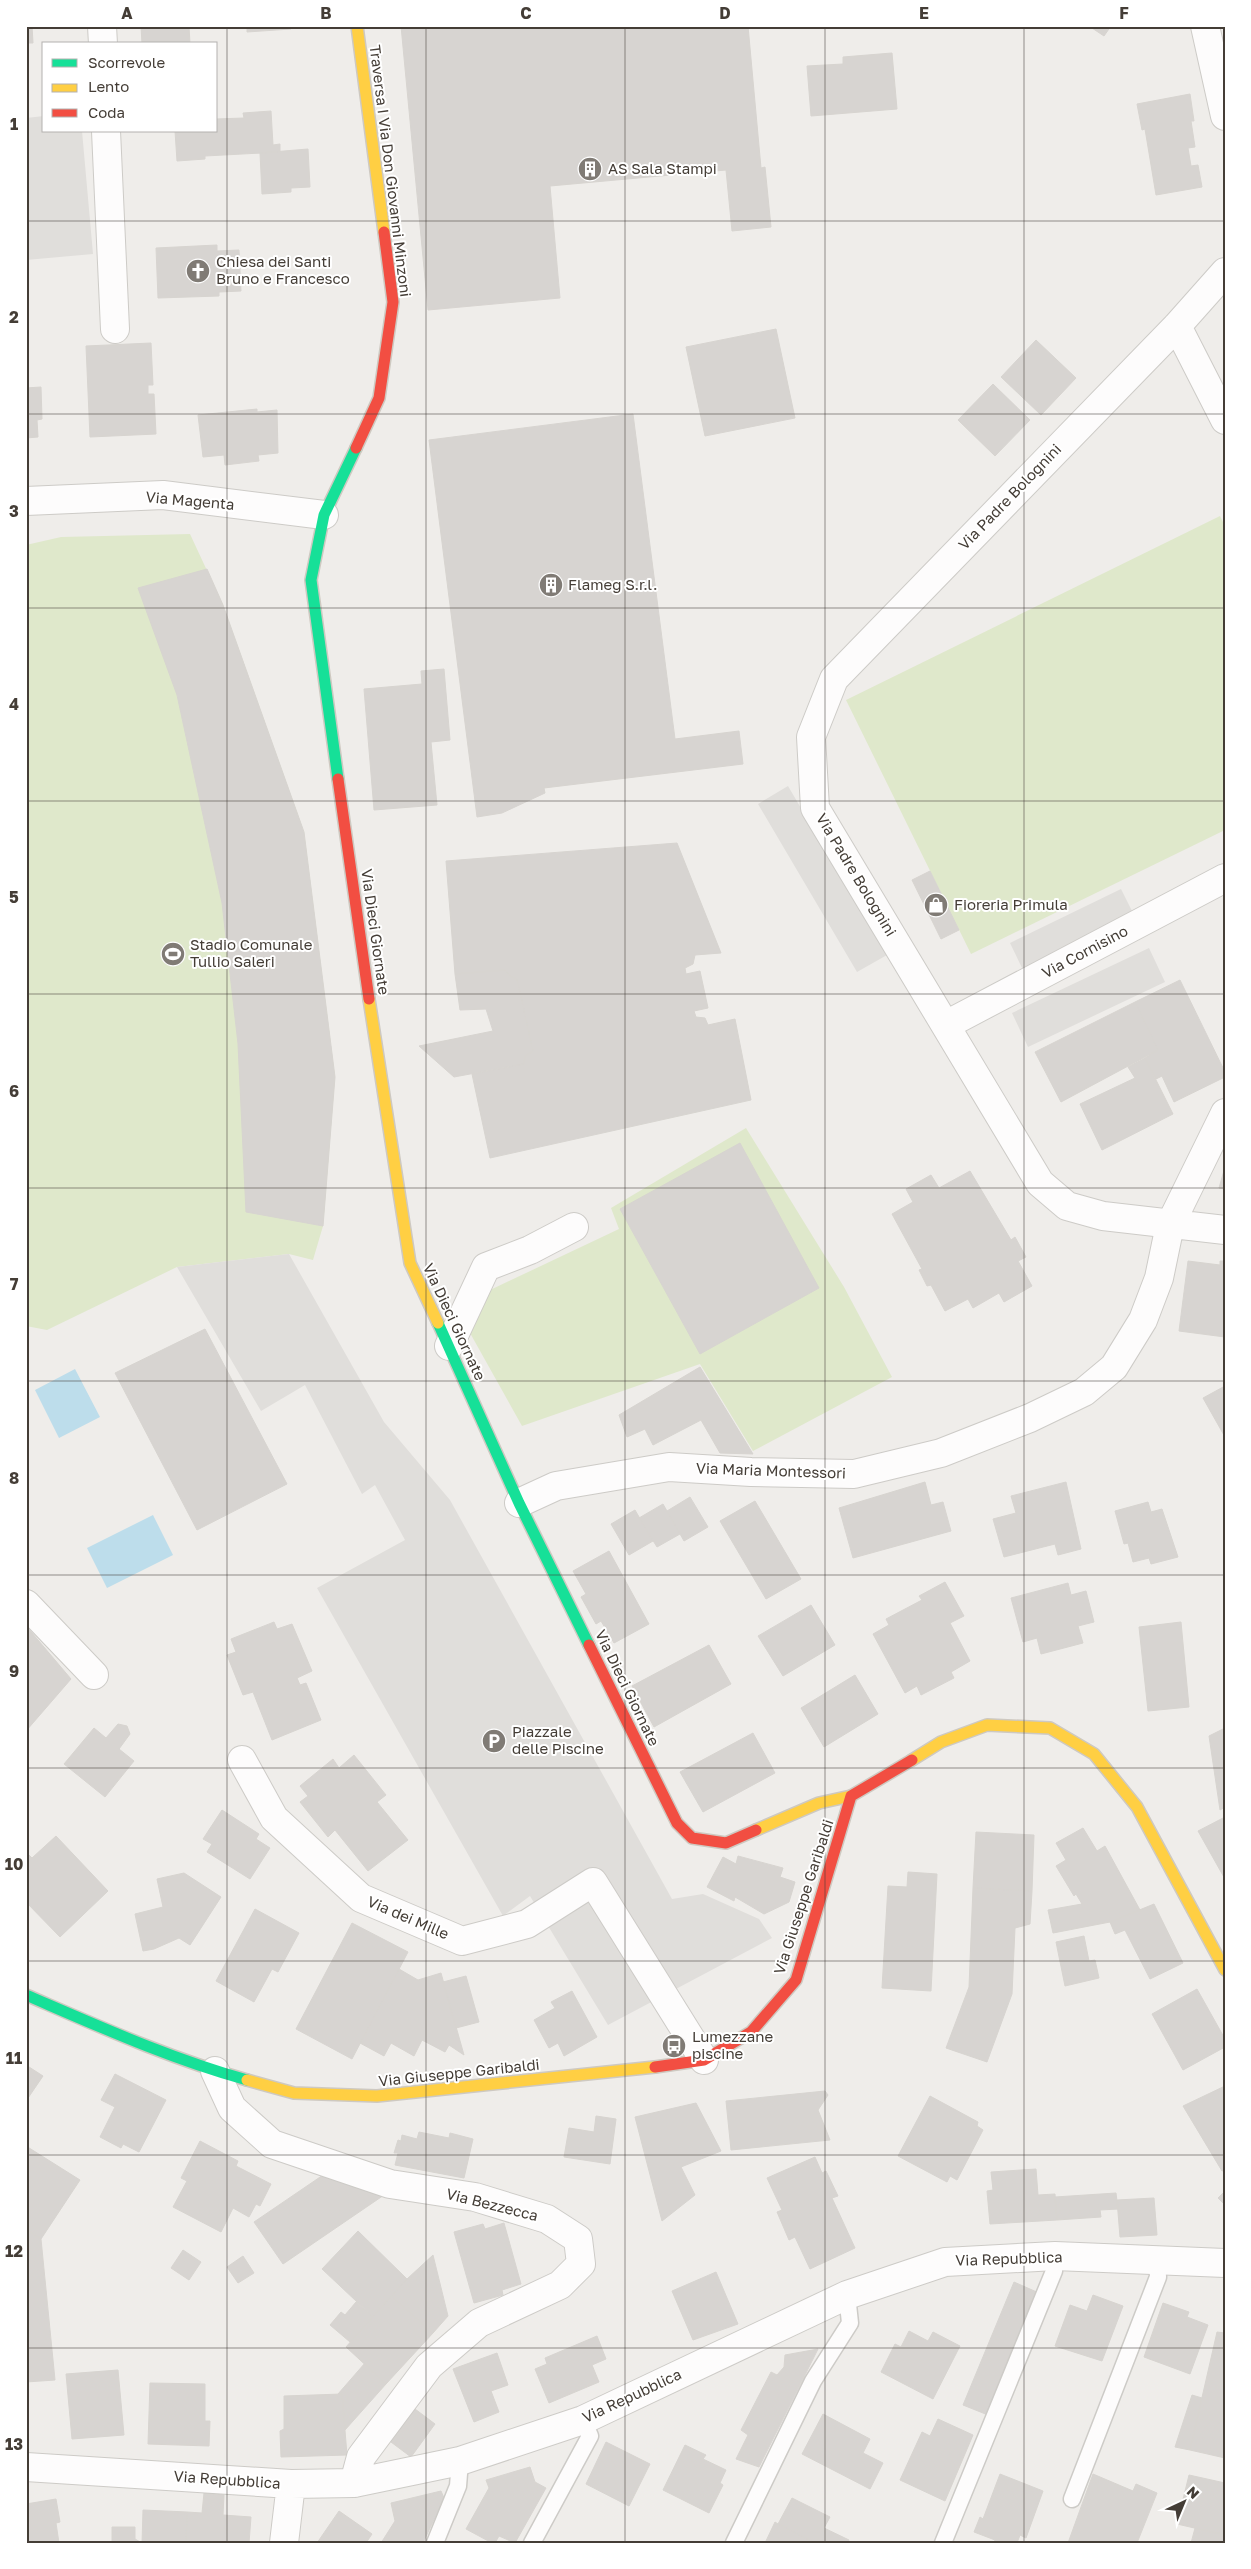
<svg xmlns="http://www.w3.org/2000/svg" width="1251" height="2569" viewBox="0 0 1251 2569" font-family="'Golos Text',sans-serif">
  <style>
    .green { fill: #dfe8cb }
    .parking { fill: #e0dedb }
    .water { fill: #bdddeb }
    .building { fill: #d7d4d1; stroke: #d7d4d0 }
    .lines { fill: none; stroke-linecap: round; stroke-linejoin: round }
    .lane-casing { stroke: #cdcbc7; stroke-width: 19 }
    .street-casing { stroke: #cdcbc7; stroke-width: 30 }
    .fast-casing { stroke: #cec9c1; stroke-width: 14 }
    .slow-casing { stroke: #cec9c1; stroke-width: 14 }
    .jam-casing { stroke: #cec9c1; stroke-width: 14 }
    .lane { stroke: #fdfcfc; stroke-width: 16 }
    .street { stroke: #fdfcfc; stroke-width: 28 }
    .fast { stroke: #16e098; stroke-width: 11 }
    .slow { stroke: #ffcf43; stroke-width: 11 }
    .jam { stroke: #f24e42; stroke-width: 11 }
    .grid { fill: none; stroke: #443d36; stroke-width: 1; stroke-opacity: 0.55 }
    .labels { text-anchor: middle; stroke-width: 4; stroke-linejoin: round; paint-order: stroke }
    .poi-label { font-size: 15px; fill: #443d36; stroke: #fff; text-anchor: start }
    .street-label { font-size: 15px; fill: #443d36; stroke: #fff }
    .neatline { fill: none; stroke: #443d36; stroke-width: 2 }
    .grid-label { font-size: 16px; text-anchor: middle; font-weight: bold; fill: #443d36 }
  </style>
  <rect width="100%" height="100%" fill="#efedea"/>
  <!-- green -->
  <path class="green" d="M1220 516 1225 526V830L971 954 846 700Z
    M190 534 223 605 304 832 335 1077 323 1226 313 1260 289 1254 177 1267 47 1330 26 1326V545L61 537Z
    M746 1128 844 1287 892 1377 753 1451 700 1364 522 1426 470 1333 488 1291 619 1229 611 1208Z"/>
  <!-- parking -->
  <path class="parking" d="M44 116V131H82L93 254 26 260V118Z
    M788 786 887 955 857 972 758 804Z
    M1121 889 1134 915 1023 970 1010 943Z
    M1149 948 1165 982 1028 1047 1012 1013Z
    M289 1254 384 1422 450 1500 672 1899 703 1894 759 1919 772 1938 608 2025 530 1896 503 1916 317 1588 405 1540 375 1485 362 1494 305 1385 261 1411 177 1267Z"/>
  <!-- water -->
  <path class="water" d="M75 1369 100 1417 59 1438 35 1390Z
    M153 1515 173 1555 107 1588 87 1548Z"/>
  <!-- building -->
  <path class="building" d="M26 26H32L33 43H26Z
    M141 26H189L190 44H142Z
    M247 26H291V29L247 32Z
    M401 26H748L761 168 765 167 771 227 732 231 726 170 550 186 560 298 428 310Z
    M1089 26H1111L1104 36Z
    M892 53 897 109 811 116 807 66 843 64V57Z
    M1190 94 1194 121H1191L1195 147 1188 148 1191 166 1198 165 1202 187 1156 195 1145 129 1142 130 1137 104Z
    M271 111 273 145 280 144V152L205 156V159L177 161 175 131H216V119L244 118 243 113Z
    M308 149 310 187 291 188V192L262 194 260 153Z
    M217 245V251L239 250 241 291 219 292V296L158 298 156 248Z
    M776 329 795 418 705 436 686 347Z
    M1036 340 1076 378 1041 415 1001 377Z
    M151 343 153 385H148V394H154L156 434 90 437 86 346Z
    M993 384 1030 420 995 456 958 420Z
    M41 387 42 419 37 420 38 437 26 438V388Z
    M257 409V412L277 410 278 453 258 455 259 461 225 465 224 455 203 457 198 415Z
    M633 414 675 739 739 731 743 764 544 788 545 793 502 813 477 817 429 440Z
    M207 569 223 605 304 832 335 1077 323 1226 246 1212 238 1044 222 903 177 695 138 588Z
    M444 669 450 740 431 742 437 805 374 810 364 689 422 684 421 671Z
    M677 843 721 953 695 955 693 964 685 968 686 974 700 971 708 1008 694 1011 696 1017 705 1018 708 1025 735 1019 751 1100 490 1158 472 1074 524 1064 525 1056 533 1051 517 979 510 976 505 970 455 974 446 861Z
    M930 871 959 930 941 939 912 880Z
    M505 970 510 976 517 979 533 1051 525 1056 524 1064 454 1077 419 1046 493 1031 486 1009 460 1010 455 974Z
    M1180 980 1225 1072V1077L1174 1102 1162 1076 1156 1079 1145 1058 1158 1050 1135 1002Z
    M1135 1002 1158 1050 1061 1102 1035 1052Z
    M1145 1058 1173 1114 1102 1150 1080 1104 1135 1078 1128 1067Z
    M740 1143 819 1288 700 1354 620 1209Z
    M1225 1167V1189L1219 1188Z
    M970 1171 1011 1240 1015 1237 1026 1257 1018 1261 1032 1286 1004 1302 999 1293 973 1308 968 1299 945 1311 931 1285 927 1286 919 1270 922 1269 892 1214 913 1202 906 1189 931 1175 939 1188Z
    M1188 1261 1220 1265V1261H1225V1337L1179 1331Z
    M205 1329 287 1484 197 1530 115 1373Z
    M700 1367 753 1454 720 1453 701 1420 653 1445 645 1429 627 1437 619 1415Z
    M1225 1386V1437L1203 1398Z
    M925 1482 931 1505 943 1502 951 1531 853 1558 839 1508Z
    M1066 1482 1081 1549 1058 1555 1055 1544 1004 1557 993 1519 1016 1513 1011 1496Z
    M690 1497 708 1527 684 1541 667 1511Z
    M755 1501 801 1579 766 1599 720 1521Z
    M1148 1502 1151 1512 1162 1509 1178 1557 1151 1564 1149 1558 1133 1562 1128 1543 1124 1544 1115 1511Z
    M663 1504 680 1534 657 1547 639 1518Z
    M635 1510 653 1541 629 1555 611 1524Z
    M609 1551 649 1624 614 1643 601 1621 596 1624 581 1597 586 1594 573 1571Z
    M945 1582 964 1616 950 1623 970 1661 951 1672 954 1678 921 1695 917 1686 905 1693 873 1634 889 1625 886 1619 922 1600 919 1596Z
    M1068 1583 1071 1595 1086 1591 1094 1622 1078 1626 1083 1643 1041 1654 1037 1638 1023 1642 1011 1598Z
    M811 1605 835 1645 783 1676 758 1636Z
    M274 1622 277 1629 292 1624 312 1671 297 1678 300 1685 306 1683 321 1720 272 1740 253 1692 243 1695 227 1655 236 1652 231 1639Z
    M1181 1622 1189 1707 1148 1711 1139 1627Z
    M26 1626 38 1640 26 1649Z
    M38 1640 71 1679 26 1731V1680L28 1678 26 1675V1649Z
    M709 1645 731 1684 654 1727 632 1686Z
    M855 1675 878 1714 824 1747 801 1708Z
    M118 1724 127 1726 130 1734 119 1749 134 1761 105 1797 64 1764 94 1728 106 1738Z
    M1225 1728V1807L1220 1810 1209 1736Z
    M753 1733 775 1773 703 1812 680 1772Z
    M354 1755 386 1795 377 1802 408 1840 368 1871 335 1830 328 1837 300 1802 308 1796 300 1786 333 1759 339 1768Z
    M222 1810 259 1834 256 1839 270 1848 250 1879 207 1852 212 1844 203 1839Z
    M1225 1817V1879L1198 1831Z
    M1083 1828 1097 1851 1105 1846 1140 1910 1110 1922 1053 1933 1048 1910 1082 1904 1076 1894 1074 1896 1056 1866 1066 1860 1056 1843Z
    M976 1832 1034 1835 1032 1891 973 1888Z
    M56 1836 108 1891 60 1937 26 1902V1852L32 1858Z
    M738 1856 783 1868 780 1877 795 1882 789 1902 764 1914 735 1897 734 1901 707 1887 723 1857 736 1864Z
    M908 1872 937 1874 931 1991 882 1988 888 1886 907 1887Z
    M184 1873 221 1897 190 1945 179 1938 154 1949 143 1951 135 1914 163 1907 157 1879Z
    M973 1888 1032 1891 1030 1924 1015 1928 1012 1994 987 2062 946 2048 969 1987Z
    M1154 1904 1183 1963 1150 1979 1125 1930 1115 1934 1110 1922Z
    M255 1909 299 1933 278 1972 272 1969 254 2002 216 1981Z
    M352 1923 408 1952 352 2059 296 2029Z
    M1084 1936 1089 1961 1095 1960 1099 1978 1065 1986 1056 1942Z
    M399 1969 418 1980 441 1973 464 2055 449 2045 445 2052 422 2040 414 2056 391 2043 384 2056 360 2043Z
    M466 1976 479 2022 456 2028 443 1982Z
    M1197 1989 1225 2039V2047L1183 2070 1152 2014Z
    M572 1991 597 2037 564 2056 558 2043 549 2048 534 2020 555 2008 551 2002Z
    M26 2065 43 2076 26 2101Z
    M115 2074 166 2100 139 2152 123 2144 121 2148 100 2137 115 2107 101 2100Z
    M1225 2086V2170L1222 2171 1183 2106Z
    M825 2091 828 2095 818 2110 830 2140 731 2150 726 2101Z
    M930 2096 978 2122 977 2126 983 2130 957 2180 950 2176 947 2182 898 2156Z
    M696 2103 721 2151 681 2167 695 2195 662 2221 635 2117Z
    M596 2116 616 2119 610 2164 564 2157 569 2128 594 2132Z
    M419 2132 449 2138 450 2133 473 2139 464 2178 395 2165 398 2153H394L398 2140 401 2141 402 2135 417 2139Z
    M200 2141 238 2161 236 2166 271 2184 260 2206 256 2204 249 2217 233 2208 221 2232 173 2207 187 2181 181 2178Z
    M26 2146 80 2180 41 2239 26 2229Z
    M815 2157 822 2173 826 2171 838 2196 832 2198 855 2248 810 2269 795 2237 789 2240 777 2212 782 2210 767 2178Z
    M1036 2169 1038 2195 1055 2194 1057 2220 990 2224 987 2191 993 2190 991 2172Z
    M326 2173 387 2193 283 2264 254 2222Z
    M1225 2191V2205L1218 2198Z
    M1116 2193 1118 2209 1100 2210 1101 2217 1057 2220 1055 2197Z
    M1154 2198 1157 2235 1120 2237 1117 2200Z
    M504 2223 521 2284 502 2290 503 2295 474 2303 454 2232 483 2224 485 2229Z
    M26 2229 41 2239 55 2380 26 2382Z
    M358 2231 407 2279 373 2317 322 2269Z
    M183 2250 201 2262 189 2280 171 2268Z
    M433 2255 448 2316 433 2333 391 2296 407 2279Z
    M243 2256 254 2273 238 2283 227 2267Z
    M716 2272 738 2324 693 2340 672 2291Z
    M1014 2282 1039 2293 988 2415 963 2405Z
    M1093 2295 1123 2306 1102 2361 1055 2346 1070 2305 1087 2311Z
    M391 2296 433 2333 386 2384 346 2347Z
    M356 2302 373 2317 350 2342 330 2325 341 2312 345 2315Z
    M1163 2303 1189 2312 1187 2317 1208 2325 1190 2374 1144 2357Z
    M909 2331 928 2341 933 2332 960 2346 933 2399 881 2372 895 2344 901 2347Z
    M1217 2332 1225 2333V2458L1190 2450Z
    M597 2336 606 2359 592 2365 599 2382 549 2403 535 2369 547 2364 545 2358Z
    M818 2349 759 2467 736 2459 748 2435 741 2430 771 2372 777 2375 784 2367 785 2355Z
    M497 2353 508 2385 491 2391 499 2412 474 2422 453 2369Z
    M365 2363 386 2384 345 2430 342 2394H338Z
    M118 2370 124 2435 72 2439 66 2374Z
    M150 2383 205 2384V2421H210L209 2446 148 2444Z
    M342 2394 347 2455 281 2457 280 2431 284 2429V2396Z
    M1192 2395 1202 2398 1190 2450 1175 2447Z
    M411 2406 435 2424 411 2457 387 2439Z
    M823 2414 870 2439 863 2453 883 2463 870 2489 802 2454Z
    M938 2419 973 2435 945 2501 900 2480 922 2432 930 2436Z
    M606 2442 650 2464 629 2506 586 2484Z
    M685 2445 706 2455 703 2459 726 2470 720 2483 723 2485 709 2513 663 2490Z
    M530 2467 535 2482 546 2488 515 2543 499 2536 495 2543H492L466 2529 489 2488 486 2480Z
    M1000 2474 1043 2491 1026 2538 1020 2535 1017 2543H994L995 2540 974 2532 980 2517 983 2519Z
    M1093 2474 1133 2491 1136 2484 1157 2493 1137 2543H1068Z
    M1189 2475 1225 2483V2535L1177 2524Z
    M441 2491 444 2498 423 2543H381L395 2521 391 2503Z
    M204 2493 224 2495 223 2515 251 2517 249 2543H186L187 2512 202 2513Z
    M792 2498 830 2517 824 2528 849 2540 848 2543H815L778 2524Z
    M56 2499 60 2522 56 2523 59 2543H26V2504Z
    M143 2510 187 2512 186 2543H142Z
    M339 2511 372 2534 366 2543H317Z
    M775 2522 778 2524 815 2543H765Z
    M112 2527H135V2539L142 2543H112Z
    M1195 2528 1225 2535V2543H1191Z"/>
  <g class="lines">
    <!-- lane casing -->
    <g class="lane-casing">
      <path id="lane" d="M1072 2499 1158 2277 1157 2260
        M435 2543 458 2486 460 2461
        M532 2543 590 2436 583 2420
        M734 2543 813 2381 850 2323 847 2295
        M943 2543 1054 2271 1055 2256"/>
    </g>
    <!-- street casing -->
    <g class="street-casing">
      <path id="street" d="M102 26 103 44
        M1205 26 1225 116
        M106 131 115 329
        M1225 272 1177 326 834 679 811 737 815 808 1040 1183 1067 1206 1103 1216 1225 1230
        M1177 326 1225 420
        M26 501 163 495 324 515
        M946 1025 1225 878
        M449 1346 486 1267 530 1250 574 1227
        M519 1503 556 1486 669 1467 751 1472 854 1474 941 1453 1030 1418 1084 1392 1114 1367 1143 1320 1159 1278 1170 1225 1225 1113
        M26 1604 94 1675
        M242 1760 274 1818 361 1898 462 1941 527 1924 593 1882 704 2060
        M215 2071 232 2108 272 2144 390 2184 475 2197 547 2219 578 2239 581 2264 560 2285 479 2323 429 2366 361 2457 354 2483
        M26 2467 291 2484 354 2483 460 2461 583 2420 847 2295 945 2262 1055 2256 1225 2263
        M284 2543 291 2484"/>
    </g>
    <!-- fast casing -->
    <g class="fast-casing">
      <path id="fast" d="M338 779 311 580 324 515 356 448
        M438 1323 519 1503 589 1645
        M26 1995C98 2026 171 2059 247 2080"/>
    </g>
    <!-- slow casing -->
    <g class="slow-casing">
      <path id="slow" d="M357 26 384 232
        M369 999 410 1263 438 1323
        M912 1760 941 1742 987 1725 1050 1728 1094 1754 1137 1807 1225 1970
        M756 1830 819 1803 851 1796
        M247 2080 294 2093 377 2096 655 2067"/>
    </g>
    <!-- jam casing -->
    <g class="jam-casing">
      <path id="jam" d="M356 448 379 398 393 302 384 232
        M338 779 369 999
        M589 1645 677 1823 692 1838 726 1843 756 1830
        M655 2067 704 2060 751 2032 796 1980 851 1796 912 1760"/>
    </g>
    <!-- lane -->
    <use href="#lane" class="lane"/>
    <!-- street -->
    <use href="#street" class="street"/>
    <!-- fast -->
    <use href="#fast" class="fast"/>
    <!-- slow -->
    <use href="#slow" class="slow"/>
    <!-- jam -->
    <use href="#jam" class="jam"/>
  </g>
  <!-- grid -->
  <path class="grid" d="M227 26V2543M426 26V2543M625 26V2543M825 26V2543M1024 26V2543M26 221H1225M26 414H1225M26 608H1225M26 801H1225M26 994H1225M26 1188H1225M26 1381H1225M26 1575H1225M26 1768H1225M26 1961H1225M26 2155H1225M26 2348H1225"/>
  <!-- icons -->
  <defs>
    <g id="building-disc" transform="scale(1.25)"><circle r="9.5" fill="#807b75" stroke="#fff"/><path d="M-4-6H4V6H1V3H-1V6H-4ZM-2.5-4.3h1.7v1.8h-1.7ZM.8-4.3h1.7v1.8H.8ZM-2.5-1h1.7V.8h-1.7ZM.8-1h1.7V.8H.8Z" fill="#fff"/></g>
    <g id="church-disc" transform="scale(1.25)"><circle r="9.5" fill="#807b75" stroke="#fff"/><path d="M-1.2-6h2.4v3.5h3.3v2.4h-3.3V6h-2.4V-.1h-3.3v-2.4h3.3Z" fill="#fff"/></g>
    <g id="shop-disc" transform="scale(1.25)"><circle r="9.5" fill="#807b75" stroke="#fff"/><path d="M-5-2.5h2.3a2.7 3.5 0 0 1 5.4 0H5L5.5 6h-11ZM-1.5-2.5h3a1.5 2.3 0 0 0-3 0Z" fill="#fff"/></g>
    <g id="stadium-disc" transform="scale(1.25)"><circle r="9.5" fill="#807b75" stroke="#fff"/><path d="M0-5a6.5 5 0 1 0 0 10a6.5 5 0 1 0 0-10ZM-3.5-1.8h7v3.6h-7Z" fill="#fff"/></g>
    <g id="parking-disc" transform="scale(1.25)"><circle r="9.5" fill="#807b75" stroke="#fff"/><path d="M-3.5-5.5H1a3.5 3.5 0 0 1 0 7H-1V5.5H-3.5ZM-1-3.4V-.6H.8a1.4 1.4 0 0 0 0-2.8Z" fill="#fff"/></g>
    <g id="bus-disc" transform="scale(1.25)"><circle r="9.5" fill="#807b75" stroke="#fff"/><path d="M-5-6H5V4H4V6H2V4H-2V6H-4V4H-5ZM-3.5-4V0h7V-4ZM-3.5 1.2v1.5H-2V1.2ZM2 1.2v1.5H3.5V1.2Z" fill="#fff"/></g>
  </defs>
  <g fill-rule="evenodd">
    <use href="#building-disc" x="590" y="169"/>
    <use href="#church-disc" x="198" y="271"/>
    <use href="#building-disc" x="551" y="585"/>
    <use href="#shop-disc" x="936" y="905"/>
    <use href="#stadium-disc" x="173" y="954"/>
    <use href="#parking-disc" x="494" y="1741"/>
    <use href="#bus-disc" x="674" y="2046"/>
  </g>
  <g class="labels">
    <!-- poi labels -->
    <g class="poi-label">
      <text x="608" y="174">AS Sala Stampi</text>
      <text x="216" y="267">Chiesa dei Santi<tspan x="216" dy="17">Bruno e Francesco</tspan></text>
      <text x="568" y="590">Flameg S.r.l.</text>
      <text x="954" y="910">Fioreria Primula</text>
      <text x="190" y="950">Stadio Comunale<tspan x="190" dy="17">Tullio Saleri</tspan></text>
      <text x="512" y="1737">Piazzale<tspan x="512" dy="17">delle Piscine</tspan></text>
      <text x="692" y="2042">Lumezzane<tspan x="692" dy="17">piscine</tspan></text>
    </g>
    <!-- street labels -->
    <g class="street-label">
      <text transform="translate(390 171) rotate(83)" y="5">Traversa I Via Don Giovanni Minzoni</text>
      <text transform="translate(1010 497) rotate(-46)" y="5">Via Padre Bolognini</text>
      <text transform="translate(190 501) rotate(5)" y="5">Via Magenta</text>
      <text transform="translate(856 875) rotate(59)" y="5">Via Padre Bolognini</text>
      <text transform="translate(375 932) rotate(82)" y="5">Via Dieci Giornate</text>
      <text transform="translate(1085 952) rotate(-28)" y="5">Via Cornisino</text>
      <text transform="translate(454 1322) rotate(65)" y="5">Via Dieci Giornate</text>
      <text transform="translate(771 1471) rotate(2)" y="5">Via Maria Montessori</text>
      <text transform="translate(627 1688) rotate(64)" y="5">Via Dieci Giornate</text>
      <text transform="translate(804 1897) rotate(-72)" y="5">Via Giuseppe Garibaldi</text>
      <text transform="translate(408 1918) rotate(23)" y="5">Via dei Mille</text>
      <text transform="translate(459 2073) rotate(-6)" y="5">Via Giuseppe Garibaldi</text>
      <text transform="translate(492 2205) rotate(14)" y="5">Via Bezzecca</text>
      <text transform="translate(1009 2259) rotate(-2)" y="5">Via Repubblica</text>
      <text transform="translate(632 2396) rotate(-25)" y="5">Via Repubblica</text>
      <text transform="translate(227 2480) rotate(4)" y="5">Via Repubblica</text>
    </g>
  </g>
  <!-- border -->
  <rect width="1251" height="2569" fill="none" stroke="#ffffff" stroke-width="55"/>
  <!-- legend -->
  <rect x="42" y="42" width="175" height="90" fill="#ffffff" stroke="#b4b1af"/>
  <rect x="52" y="59" width="25" height="8" fill="#16e098" stroke="#b4b1af"/>
  <text x="88" y="68" font-size="15" fill="#443d36">Scorrevole</text>
  <rect x="52" y="84" width="25" height="8" fill="#ffcf43" stroke="#b4b1af"/>
  <text x="88" y="92" font-size="15" fill="#443d36">Lento</text>
  <rect x="52" y="109" width="25" height="8" fill="#f24e42" stroke="#b4b1af"/>
  <text x="88" y="118" font-size="15" fill="#443d36">Coda</text>
  <!-- north arrow -->
  <g transform="translate(1184 2502) rotate(44)" stroke="#ffffff" stroke-width="4" paint-order="stroke">
  <path d="M0-4L9 19L0 12L-9 19Z" fill="#443d36"/>
  <text y="-8" font-size="14" font-weight="bold" text-anchor="middle" fill="#443d36">N</text>
  </g>
  <rect x="28" y="28" width="1196" height="2514" class="neatline"/>
  <g class="grid-label">
    <text x="127" y="19">A</text>
    <text x="326" y="19">B</text>
    <text x="526" y="19">C</text>
    <text x="725" y="19">D</text>
    <text x="924" y="19">E</text>
    <text x="1124" y="19">F</text>
    <text x="14" y="130">1</text>
    <text x="14" y="323">2</text>
    <text x="14" y="517">3</text>
    <text x="14" y="710">4</text>
    <text x="14" y="903">5</text>
    <text x="14" y="1097">6</text>
    <text x="14" y="1290">7</text>
    <text x="14" y="1484">8</text>
    <text x="14" y="1677">9</text>
    <text x="14" y="1870">10</text>
    <text x="14" y="2064">11</text>
    <text x="14" y="2257">12</text>
    <text x="14" y="2450">13</text>
  </g>
</svg>
